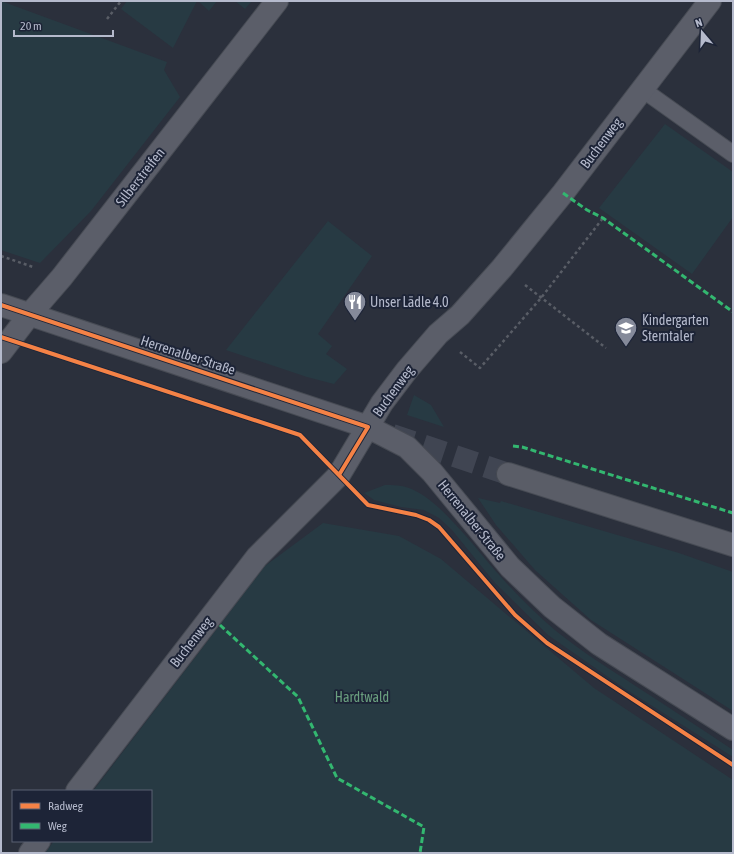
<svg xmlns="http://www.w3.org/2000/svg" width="734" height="854" viewBox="0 0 734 854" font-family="'Asap Condensed',sans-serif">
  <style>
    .green { fill: #273a43 }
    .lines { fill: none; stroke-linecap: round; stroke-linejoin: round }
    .secondary-tunnel { stroke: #404552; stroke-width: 22; stroke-dasharray: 22 11; stroke-linecap: butt }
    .service-casing { stroke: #474b54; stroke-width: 18 }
    .minor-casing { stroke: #474b54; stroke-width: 24 }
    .secondary-casing { stroke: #474b54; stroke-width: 24 }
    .path { stroke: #595d66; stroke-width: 2.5; stroke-dasharray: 3 3; stroke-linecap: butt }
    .service { stroke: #5b5e69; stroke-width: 16 }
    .minor { stroke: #5b5e69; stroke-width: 22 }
    .secondary { stroke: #5a5d67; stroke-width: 22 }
    .quiet { stroke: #33b770; stroke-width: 3; stroke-dasharray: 6 3; stroke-linecap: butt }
    .cycleway-casing { stroke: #1d2437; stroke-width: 6 }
    .cycleway { stroke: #f48246; stroke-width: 4 }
    .labels { text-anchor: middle; stroke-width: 4; stroke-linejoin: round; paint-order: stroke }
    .street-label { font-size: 14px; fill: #b5bacc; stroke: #1d2437 }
    .poi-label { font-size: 14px; fill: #b5bacc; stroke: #1d2437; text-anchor: start }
    .park-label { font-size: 14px; fill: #6a9f7f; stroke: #1d2437 }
  </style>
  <rect width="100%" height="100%" fill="#2b303c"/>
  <!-- green -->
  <path class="green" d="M1 1 167 62 164 70 180 97 91 211 40 263 1 250Z
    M127 1H197L173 48 121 9Z
    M198 1H217L209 11Z
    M235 1H252L245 9Z
    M665 124 733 172V217L692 274 599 208Z
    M328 221 372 256 318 334 332 346 326 354 347 369 334 384 307 377 226 350Z
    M414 395 431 405 444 427 407 415Z
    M385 485C393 485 401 485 409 488 433 497 455 524 472 543 498 575 525 605 556 631 581 651 608 668 634 685 667 706 700 728 733 750V757L624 688 548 635 495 583 452 530 439 518 424 510 401 507 374 500 364 493Z
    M478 498 500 503 501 501 679 553 733 572V711L591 620 535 570 496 525Z
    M323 523 399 536 441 559 594 688 733 780V853H45L54 841H151V791H93L265 566Z"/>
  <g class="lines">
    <!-- secondary-tunnel -->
    <path class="secondary-tunnel" d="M392 435 508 474"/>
    <!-- service casing -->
    <g class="service-casing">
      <path id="service" d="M642 89 733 154"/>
    </g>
    <!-- minor casing -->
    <g class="minor-casing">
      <path id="minor" d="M1 305 368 427 407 447 432 472 510 567 552 607 599 644 733 729
        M1 352 30 314 62 277 277 1
        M77 791 257 557 339 475 382 403 407 370 438 334 460 315 502 268 563 193 710 1
        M30 853 39 841"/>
    </g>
    <!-- secondary casing -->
    <g class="secondary-casing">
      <path id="secondary" d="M508 474 733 545"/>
    </g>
    <!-- path -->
    <path class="path" d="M107 19 121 1
      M1 256 33 267
      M525 285 606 348
      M460 352 480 368 541 298 603 218
      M300 435 319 455"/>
    <!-- service -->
    <use href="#service" class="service"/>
    <!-- minor -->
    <use href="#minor" class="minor"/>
    <!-- secondary -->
    <use href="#secondary" class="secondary"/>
    <!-- quiet -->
    <path class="quiet" d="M563 193 587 210 603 218 733 312
      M513 446 522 447 733 513
      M220 625 298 697 337 778 424 827 420 853"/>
    <!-- cycleway casing -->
    <g class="cycleway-casing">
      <path id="cycleway" d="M1 305 368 427 339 475
        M1 337 300 435 368 505 416 515 429 520 439 527 515 615 547 643 733 765"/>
    </g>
    <!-- cycleway -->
    <use href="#cycleway" class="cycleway"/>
  </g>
  <!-- icons -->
  <defs>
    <g id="restaurant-pin" transform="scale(1.15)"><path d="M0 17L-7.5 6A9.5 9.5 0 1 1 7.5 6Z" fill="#858a9a" stroke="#1d2437"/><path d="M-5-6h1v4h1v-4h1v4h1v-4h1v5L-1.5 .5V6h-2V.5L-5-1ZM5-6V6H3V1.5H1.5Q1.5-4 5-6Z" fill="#fff"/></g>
    <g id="school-pin" transform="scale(1.15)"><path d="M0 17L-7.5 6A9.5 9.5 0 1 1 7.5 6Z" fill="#858a9a" stroke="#1d2437"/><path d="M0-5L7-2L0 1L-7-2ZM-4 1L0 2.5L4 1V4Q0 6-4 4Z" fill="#fff"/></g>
  </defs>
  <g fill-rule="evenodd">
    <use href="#restaurant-pin" x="355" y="302"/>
    <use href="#school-pin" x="626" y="328"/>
  </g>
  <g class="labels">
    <!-- street labels -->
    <g class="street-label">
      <text transform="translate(601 143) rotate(-53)" y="5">Buchenweg</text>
      <text transform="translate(140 177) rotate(-52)" y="5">Silberstreifen</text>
      <text transform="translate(188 355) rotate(18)" y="5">Herrenalber Straße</text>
      <text transform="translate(393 391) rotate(-54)" y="5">Buchenweg</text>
      <text transform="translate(472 520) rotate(51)" y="5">Herrenalber Straße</text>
      <text transform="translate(191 642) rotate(-52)" y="5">Buchenweg</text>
    </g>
    <!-- poi labels -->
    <g class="poi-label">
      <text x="370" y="307">Unser Lädle 4.0</text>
      <text x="642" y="325">Kindergarten<tspan x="642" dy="16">Sterntaler</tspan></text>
    </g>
    <!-- park labels -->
    <g class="park-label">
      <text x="362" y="702">Hardtwald</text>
    </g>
  </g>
  <!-- border -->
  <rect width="734" height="854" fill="none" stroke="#b5bacc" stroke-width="4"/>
  <!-- legend -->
  <rect x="12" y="790" width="140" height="52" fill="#1d2437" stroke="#5a6073"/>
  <rect x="20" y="803" width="20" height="6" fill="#f48246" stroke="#5a6073"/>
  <text x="48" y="810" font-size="12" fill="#b5bacc">Radweg</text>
  <rect x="20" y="823" width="20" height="6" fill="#33b770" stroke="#5a6073"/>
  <text x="48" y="830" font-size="12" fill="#b5bacc">Weg</text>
  <!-- north arrow -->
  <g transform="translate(702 32) rotate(341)" stroke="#1d2437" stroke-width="3" paint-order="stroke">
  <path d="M0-3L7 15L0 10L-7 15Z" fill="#b5bacc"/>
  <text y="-6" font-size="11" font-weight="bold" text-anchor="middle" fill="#b5bacc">N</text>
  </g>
  <!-- scale -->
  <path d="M14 30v6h99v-6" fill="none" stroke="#b5bacc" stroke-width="2"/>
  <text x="20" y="30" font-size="12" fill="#b5bacc" stroke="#1d2437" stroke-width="3" paint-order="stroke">20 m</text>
</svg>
